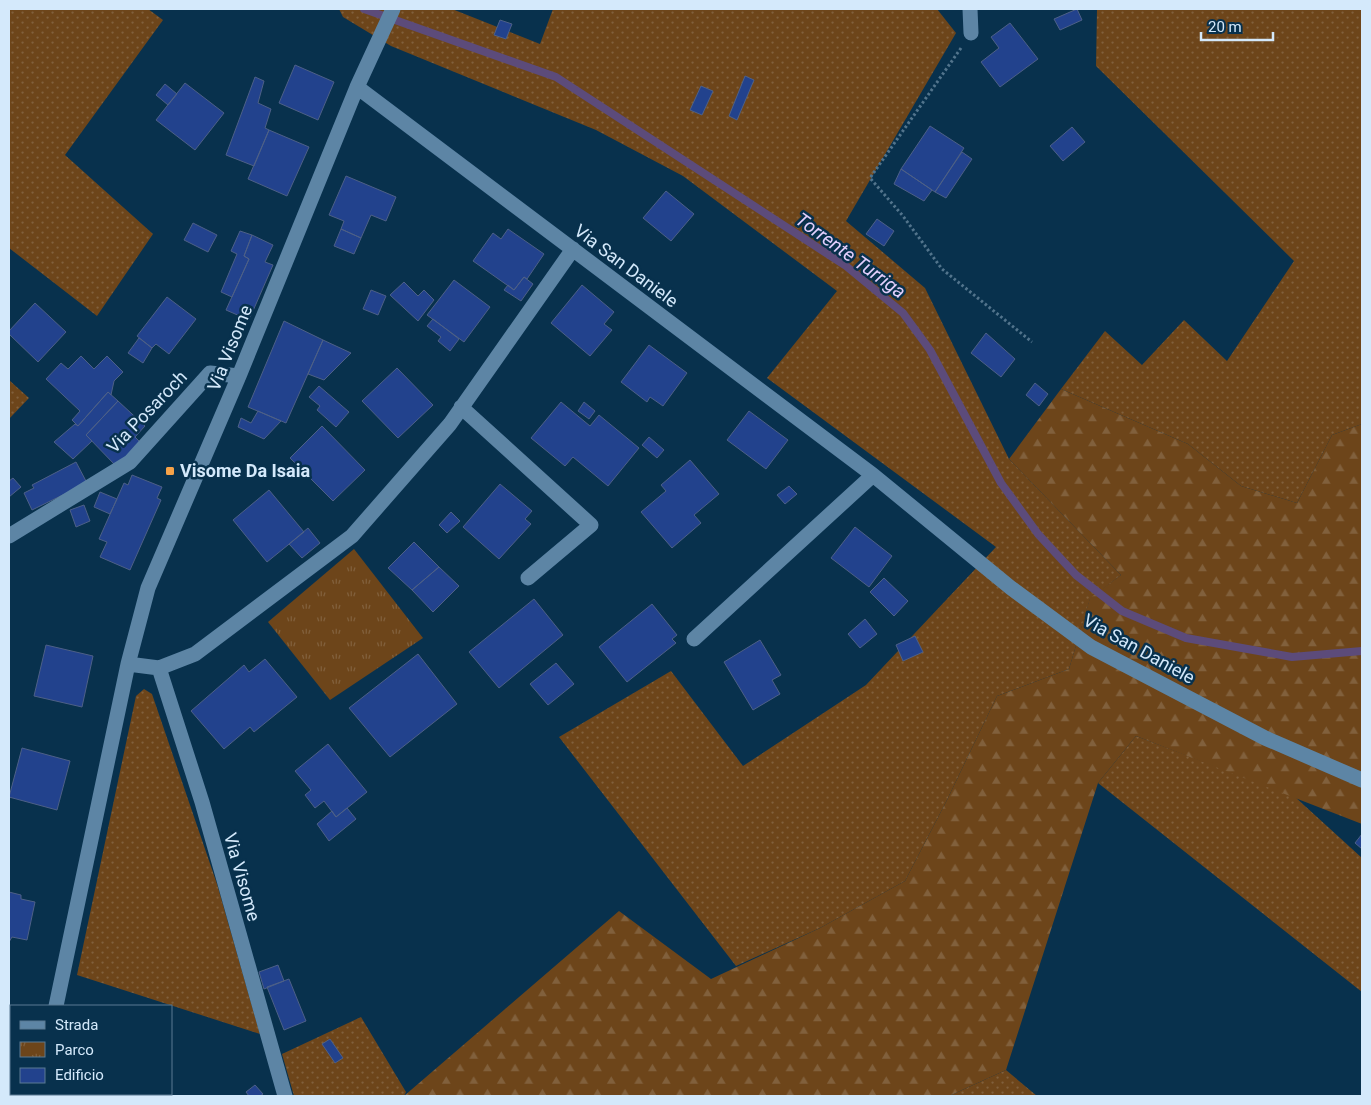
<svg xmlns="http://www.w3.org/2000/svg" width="1371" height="1105" viewBox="0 0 1371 1105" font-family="Roboto,sans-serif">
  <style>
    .grass { fill: url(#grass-dots) }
    .forest { fill: url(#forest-firs) }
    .park { fill: url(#park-tufts) }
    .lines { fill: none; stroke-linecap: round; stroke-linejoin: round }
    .stream { stroke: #5c4b7a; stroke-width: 8 }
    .building { fill: #22428d; stroke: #4d6087 }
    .path { stroke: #52748c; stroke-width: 3; stroke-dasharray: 2.5 2.5; stroke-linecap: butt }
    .minor { stroke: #5d85a5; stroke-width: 15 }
    .poi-dot { fill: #f7a248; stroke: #08314d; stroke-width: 2 }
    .labels { text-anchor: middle; stroke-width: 5; stroke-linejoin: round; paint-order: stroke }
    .street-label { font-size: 18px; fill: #d4e9fb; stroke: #08314d }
    .poi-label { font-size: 18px; font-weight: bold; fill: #d4e9fb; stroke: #08314d; text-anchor: start }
    .water-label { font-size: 19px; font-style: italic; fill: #e2cffc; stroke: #08314d }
  </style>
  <defs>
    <pattern id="grass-dots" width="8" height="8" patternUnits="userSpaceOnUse" patternTransform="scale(1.25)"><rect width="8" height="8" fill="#6d451a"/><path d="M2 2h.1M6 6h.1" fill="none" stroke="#81603c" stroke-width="1.8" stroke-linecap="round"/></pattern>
    <pattern id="forest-firs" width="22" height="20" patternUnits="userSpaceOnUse" patternTransform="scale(1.25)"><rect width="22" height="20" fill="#6d451a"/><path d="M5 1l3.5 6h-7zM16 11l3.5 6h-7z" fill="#81603c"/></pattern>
    <pattern id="park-tufts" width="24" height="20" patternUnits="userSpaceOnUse" patternTransform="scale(1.25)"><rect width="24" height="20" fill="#6d451a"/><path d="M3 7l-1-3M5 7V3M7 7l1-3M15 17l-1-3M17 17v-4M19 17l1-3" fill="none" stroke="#81603c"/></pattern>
  </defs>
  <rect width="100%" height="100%" fill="#08314d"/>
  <!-- grass -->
  <path class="grass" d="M9 9H148L163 20 65 155 153 234 97 316 9 248Z
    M339 9H452L540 44 553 9H937L956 33 846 221 925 288 1009 459 1121 575 1090 599 1069 669 997 696 947 800 905 881 820 928 736 966 559 737 671 671 743 766 866 685 996 547 767 378 837 291 683 176 596 130 391 46 343 17Z
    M1097 9H1362V424L1332 435 1297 503 1241 486 1188 444 1061 389 1105 331 1142 365 1184 320 1227 361 1294 261 1096 66Z
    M9 380 29 398 9 419Z
    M144 689 152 694 217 884 260 1034 77 975 136 696Z
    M1136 736 1294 796 1362 858V992L1098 783Z
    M361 1017 406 1092 404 1096H294L282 1054Z
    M1006 1070 1037 1096H949Z"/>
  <!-- forest -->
  <path class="forest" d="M1061 389 1188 444 1241 486 1297 503 1332 435 1362 424V824L1136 736 1098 783 1006 1070 949 1096H404L619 911 711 979 820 928 905 881 947 800 997 696 1069 669 1090 598 1121 575 1009 459Z"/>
  <!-- park -->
  <path class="park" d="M354 549 423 638 330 700 268 622Z"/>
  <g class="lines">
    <!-- stream -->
    <path class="stream" d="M364 9 556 77 846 266 903 313 930 350 1001 483 1038 534 1076 575 1122 611 1186 638 1292 657 1362 651"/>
  </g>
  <!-- building -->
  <path class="building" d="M1077 9 1082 20 1060 30 1054 19Z
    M500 20 512 24 506 39 494 35Z
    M1010 23 1038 59 1000 87 981 62 999 48 991 37Z
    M295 65 334 82 318 120 279 103Z
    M745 76 754 80 737 120 729 116Z
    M255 77 264 81 258 103 271 109 265 128 269 130 254 166 226 155Z
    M185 83 224 113 195 150 156 120Z
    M165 84 177 94 168 105 156 95Z
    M701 86 713 91 702 115 690 110Z
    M930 126 964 148 935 192 901 169Z
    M1072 127 1085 142 1063 161 1050 146Z
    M269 130 309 147 287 196 248 179Z
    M962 152 972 159 946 198 935 192Z
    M901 169 932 190 924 201 894 184Z
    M346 176 396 197 386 221 371 215 361 238 341 229 344 221 329 215Z
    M666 191 694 214 671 241 643 218Z
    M877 219 894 231 884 246 866 234Z
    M193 223 217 235 208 252 184 240Z
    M341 229 361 238 354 254 334 246Z
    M508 229 544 254 527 279 524 277 514 290 473 261 493 233 501 239Z
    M240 231 252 235 244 256 249 259 232 297 221 292 237 254 231 251Z
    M252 235 273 245 265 262 273 265 249 320 226 310 249 259 244 256Z
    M524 277 533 284 521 301 504 290 508 285 514 290Z
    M454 280 490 307 464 342 427 315Z
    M404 282 418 296 424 290 434 300 418 321 390 295Z
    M582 285 614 312 604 324 612 330 590 356 551 323Z
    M371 290 386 296 378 315 363 309Z
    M167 297 196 319 169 354 156 344 152 348 137 336Z
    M35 303 66 332 38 362 9 334V331Z
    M433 319 459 339 450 351 438 341 441 337 427 326Z
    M284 321 323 340 286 423 248 407Z
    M986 333 1015 359 1001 377 971 353Z
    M139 338 152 348 143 363 128 353Z
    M323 340 351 353 324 380 308 374Z
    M649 345 687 373 663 406 650 397 647 402 621 382Z
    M81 356 94 369 107 356 123 372 114 381 111 395 108 392 78 426 72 420 80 411 46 379 61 363 68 369Z
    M397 368 433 405 398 438 362 401Z
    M1035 383 1048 394 1039 406 1026 395Z
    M319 386 349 412 336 427 317 410 320 406 309 397Z
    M108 392 118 401 86 435 92 441 73 459 54 442 75 424 78 426Z
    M118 401 145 426 135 437 140 442 116 466 86 435Z
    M561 402 590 426 599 415 639 448 608 486 573 457 565 466 531 438Z
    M584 402 595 411 589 419 578 411Z
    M258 411 281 421 264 439 238 427 241 418 251 423Z
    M749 411 788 440 766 469 727 440Z
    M322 426 365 470 333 501 290 458Z
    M649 437 664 450 657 458 642 445Z
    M690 460 719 494 694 515 701 523 672 548 641 512 666 491 661 485Z
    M76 462 87 483 32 510 24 493 34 488 32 485Z
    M132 475 162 487 157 498 161 500 130 570 100 557 107 542 99 539 124 483 128 485Z
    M13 478 21 487 9 497V481Z
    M500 484 532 511 525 519 531 524 499 559 463 527Z
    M789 486 797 494 785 504 777 495Z
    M269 490 304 532 267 562 233 520Z
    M100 492 117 499 110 514 94 507Z
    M84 505 90 521 76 527 70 510Z
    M451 512 460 521 447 533 439 525Z
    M855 527 892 556 869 587 831 558Z
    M308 528 320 543 302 558 289 544Z
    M414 542 439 567 412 590 388 568Z
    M439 567 459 586 433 612 412 590Z
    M884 578 908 601 894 616 870 592Z
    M534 599 563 635 499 688 469 652Z
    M652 604 677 635 672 639 676 643 627 682 599 647Z
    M865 619 877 634 860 648 848 634Z
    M915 636 923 652 903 661 896 645Z
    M760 640 781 675 772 680 780 694 753 710 724 662Z
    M46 645 93 656 82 707 34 696Z
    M418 654 457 704 390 757 349 708Z
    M265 659 297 697 254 732 250 727 224 749 191 711 244 665 249 672Z
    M556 663 574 684 548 705 530 684Z
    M328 744 367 792 336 817 324 801 315 808 305 795 311 790 295 771Z
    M22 748 70 761 57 810 9 797Z
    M347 808 356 819 329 841 317 824 332 811 336 817Z
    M1362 834V849L1355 843Z
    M9 892 21 895V899L35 902 27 940 12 937 9 942Z
    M278 965 284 981 264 989 259 972Z
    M289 979 306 1021 284 1030 267 987Z
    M330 1039 343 1058 335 1063 322 1044Z
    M255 1085 263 1094 260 1096H249L246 1092Z"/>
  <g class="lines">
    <!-- path -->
    <path class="path" d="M961 48 870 178 903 216 942 269 1032 342"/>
    <!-- minor -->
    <path class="minor" d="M970 9 971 33
      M357 87 873 475 1011 588 1091 647 1265 738 1362 780
      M461 407 591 525 528 578
      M9 536 130 462 210 373 239 376
      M694 639 873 475
      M128 664 159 668 195 654 352 536 450 424 573 249
      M159 668 202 802 285 1096
      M56 1006 128 664 148 588 239 376 357 87 393 9
      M37 1096V1094"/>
  </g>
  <!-- markers -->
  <rect class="poi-dot" x="165" y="466" width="10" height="10" rx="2.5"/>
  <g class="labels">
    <!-- street labels -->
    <g class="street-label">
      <text transform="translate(626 266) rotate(37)" y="6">Via San Daniele</text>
      <text transform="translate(230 348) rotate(-68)" y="6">Via Visome</text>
      <text transform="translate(147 412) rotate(-46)" y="6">Via Posaroch</text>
      <text transform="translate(1139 649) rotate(29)" y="6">Via San Daniele</text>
      <text transform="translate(242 877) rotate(74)" y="6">Via Visome</text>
    </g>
    <!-- poi labels -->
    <g class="poi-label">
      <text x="180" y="477">Visome Da Isaia</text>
    </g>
    <!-- water labels -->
    <g class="water-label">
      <text transform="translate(851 255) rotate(36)" y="7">Torrente Turriga</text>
    </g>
  </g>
  <!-- border -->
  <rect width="1371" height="1105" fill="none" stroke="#d4e9fb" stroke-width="20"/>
  <!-- legend -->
  <rect x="10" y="1005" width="162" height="90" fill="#08314d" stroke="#5a7b93"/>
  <rect x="20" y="1021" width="25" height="8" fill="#5d85a5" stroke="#5a7b93"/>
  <text x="55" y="1030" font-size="15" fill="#d4e9fb">Strada</text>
  <rect x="20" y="1042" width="25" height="15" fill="url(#park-tufts)" stroke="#5a7b93"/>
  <text x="55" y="1055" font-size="15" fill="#d4e9fb">Parco</text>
  <rect x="20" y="1068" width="25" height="15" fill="#22428d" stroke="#5a7b93"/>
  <text x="55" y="1080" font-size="15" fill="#d4e9fb">Edificio</text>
  <!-- scale -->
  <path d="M1201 32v8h72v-8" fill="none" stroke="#d4e9fb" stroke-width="2.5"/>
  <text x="1208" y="32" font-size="15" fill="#d4e9fb" stroke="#08314d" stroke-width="4" paint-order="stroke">20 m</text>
</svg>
